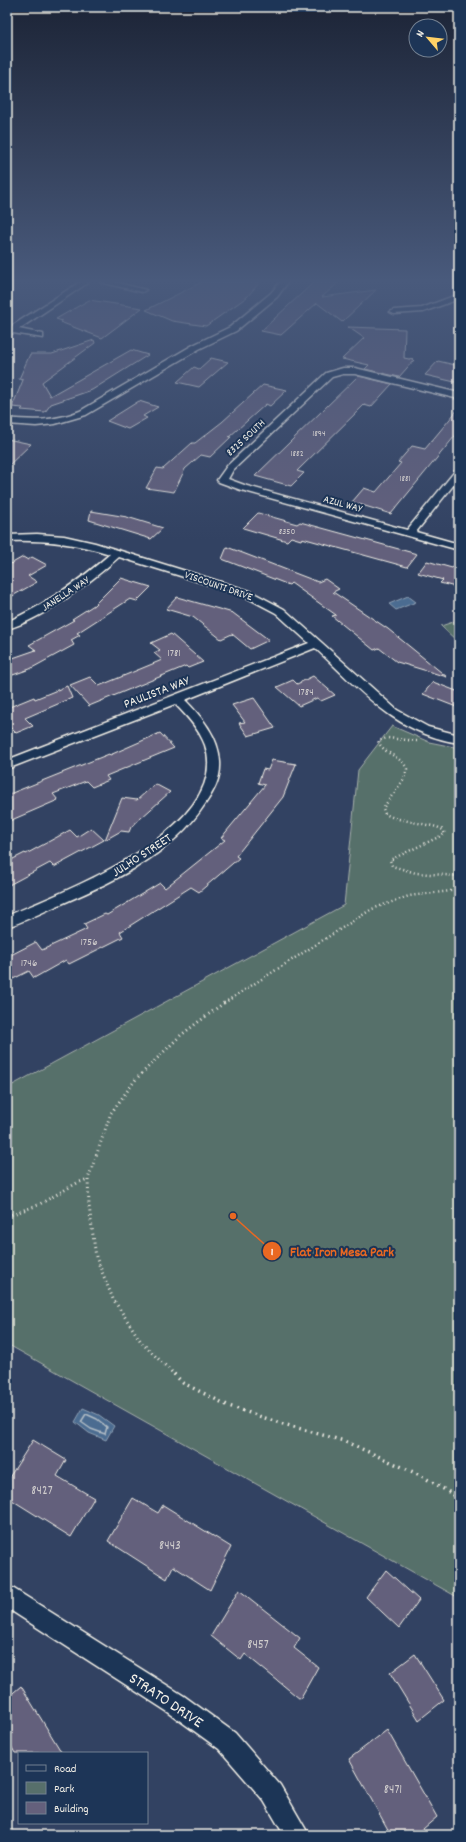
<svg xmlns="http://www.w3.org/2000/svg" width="466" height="1842" viewBox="0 0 466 1842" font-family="Dekko,sans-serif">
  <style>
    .green { fill: #576f6b; stroke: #a6b0aa }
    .water { fill: #4c6c91; stroke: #8fa1b4 }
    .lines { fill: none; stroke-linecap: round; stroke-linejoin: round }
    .shore { stroke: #b1bcc5; stroke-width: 1.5 }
    .building { fill: #64607c; stroke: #f4f1e8 }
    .street-casing { stroke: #f4f1e8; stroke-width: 3 }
    .path-far2 { stroke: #f4f1e8; stroke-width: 2.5; stroke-dasharray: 1 3; stroke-linecap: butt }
    .path-far1 { stroke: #f4f1e8; stroke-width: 3; stroke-dasharray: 1 3.5; stroke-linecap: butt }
    .path { stroke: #f4f1e8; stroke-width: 3.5; stroke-dasharray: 1.5 4.5; stroke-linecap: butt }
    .street { fill: #1d3557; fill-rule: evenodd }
    .labels { text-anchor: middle; stroke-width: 4; stroke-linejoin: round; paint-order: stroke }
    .far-number-label { font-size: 9px; fill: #d0cdcd }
    .far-street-label { font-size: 11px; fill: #f4f1e8; stroke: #1d3557 }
    .number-label { font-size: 11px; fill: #d0cdcd }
    .street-label { font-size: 13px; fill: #f4f1e8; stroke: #1d3557 }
    .near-number-label { font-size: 13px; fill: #d0cdcd }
    .near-street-label { font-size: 16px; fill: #f4f1e8; stroke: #1d3557 }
    .leader { fill: none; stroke: #e96822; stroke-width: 1.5 }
    .callout-dot { fill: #e96822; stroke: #1d3557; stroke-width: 1.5 }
    .mark-label { font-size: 12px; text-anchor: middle; font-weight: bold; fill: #fff }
    .callout-label { font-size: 14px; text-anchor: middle; font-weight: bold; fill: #e96822; stroke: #1d3557; stroke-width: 4; stroke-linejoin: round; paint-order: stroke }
  </style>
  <rect width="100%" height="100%" fill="#324262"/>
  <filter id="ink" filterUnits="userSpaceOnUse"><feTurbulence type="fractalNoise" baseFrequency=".025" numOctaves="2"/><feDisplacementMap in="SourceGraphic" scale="8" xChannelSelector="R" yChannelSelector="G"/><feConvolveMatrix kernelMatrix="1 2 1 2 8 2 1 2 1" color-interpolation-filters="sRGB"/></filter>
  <g filter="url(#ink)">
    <!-- green -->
    <path class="green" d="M459 620V643L441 626Z
      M392 726 429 742 459 748V1598L7 1344V1088L344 905 358 770Z"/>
    <!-- water -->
    <path class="water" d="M408 596 416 602 396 610 389 604Z
      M83 1408 99 1415 114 1426 106 1440 89 1433 75 1422Z"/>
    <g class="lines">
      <!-- shore -->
      <path class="shore" d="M86 1414 97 1419 107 1427 105 1434 91 1429 81 1422Z"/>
    </g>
    <!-- building -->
    <path class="building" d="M202 282H260L247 297 206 326 172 321 146 310Z
      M314 282H339L322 297 376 290 342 322 317 303 281 335 261 331Z
      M89 300 142 308 102 338 60 322 62 321 56 319Z
      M348 327 405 329 404 358 414 360 399 377 365 369 369 365 342 359 364 338Z
      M94 340 95 343 42 382 50 396 131 350 148 355 92 390 51 404 45 412 21 410 23 408 12 407 23 380 19 379 30 354H52Z
      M211 358 228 362 199 387 177 382 194 367 199 369Z
      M438 361 459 366V383L425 375Z
      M358 376 392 384 371 407 364 405 297 471 304 473 291 486 255 476Z
      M263 385 287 390 270 406 266 404 229 437H231L210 457 201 455 185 469 174 492 146 488 157 468 163 469 192 443H195L222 422Z
      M139 401 158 407 143 416 147 418 128 429 107 421Z
      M459 408V431L391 514 352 502 364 488 376 492 401 463 398 462 412 446 425 449Z
      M7 439 31 444 7 467Z
      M91 511 127 517 163 528 151 539 89 520Z
      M258 513 297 524 300 522 417 554 407 567 302 538 301 540 291 537 287 541 243 528Z
      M227 547 318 582 325 579 339 589 333 592 388 629 447 677 397 662 379 648 374 650 332 616 336 615 291 583 289 585 222 559Z
      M23 557 28 560 32 557 47 565 28 576 37 582 7 599V566Z
      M459 558V588L440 583 443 580 418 573 427 561 452 568Z
      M121 578 151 587 137 601 130 599 77 633 80 635 71 640 74 645 30 669 7 677V660L36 650 29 645 74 620 72 619 94 605Z
      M177 597 233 613 269 640 250 649 232 634 221 639 193 617 166 609Z
      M171 634 203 662 188 668 186 666 89 706 70 685 90 677 99 686 162 660 154 653 160 650 151 643Z
      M313 676 335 695 321 701 317 698 299 706 277 687 293 680 297 684Z
      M433 682 459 692V708L423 694Z
      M67 686 72 698 25 718 33 726 16 733 7 724V708L34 697 35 699Z
      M254 698 275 728 248 736 239 723 245 722 232 705Z
      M160 733 174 748 106 776 109 780 92 787 86 781 53 794 58 800 7 822V795L109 754 110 755Z
      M272 760 296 764 283 797 236 856 239 858 199 892 191 887 120 932 123 937 69 964 66 960 34 978 29 971 7 982V957L36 942 42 950 87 929 84 924 105 914 107 915 160 883 165 888 225 840 221 838 265 785 258 783 263 769 268 770Z
      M155 784 170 792 131 827 129 832 121 831 105 840 122 798 137 800Z
      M91 828 104 840 54 867 50 863 7 886V862L25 853 26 854 70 830 77 837Z
      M33 1440 66 1460 57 1476 94 1498 71 1537 7 1497V1481Z
      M133 1498 158 1513 163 1505 231 1547 210 1590 173 1566 167 1579 108 1541Z
      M386 1570 419 1600 399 1628 366 1597Z
      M239 1590 300 1638 294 1648 318 1667 300 1699 245 1654 241 1660 211 1636Z
      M415 1654 444 1700 419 1720 390 1673Z
      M21 1686 62 1753H15L7 1739V1698Z
      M387 1730 437 1817 416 1835H391L349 1759Z"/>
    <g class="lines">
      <!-- street casing -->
      <g class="street-casing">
        <path id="street" d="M80 282H89L19 329 43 334V338L13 333 7 335V329Z
          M100 282H114L146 290 142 292Z
          M280 282H288L277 297 236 331 199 349 86 415 55 424 36 426 7 424V418C33 421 56 421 80 411L193 345 230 327 271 293Z
          M459 294V299L423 312 394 314 390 312 394 310 422 308Z
          M343 368H355L459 393V399L355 374H343L332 377 233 470 228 479 247 486 407 530 456 470 459 469V478L416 532 459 544V550L241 490 219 482 217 480 227 466 326 373Z
          M37 534 64 536 95 543 250 591 284 609 397 710 428 727 459 735V743C394 733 361 690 315 648L185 700C201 716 219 737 220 762 221 778 214 791 205 804 171 857 108 884 52 908 37 915 22 922 7 927V916C63 892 233 829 205 745 199 729 187 716 175 704L7 769V760L309 643 276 613 242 595 119 557C92 581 42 620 7 629V622C45 605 79 581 110 554 73 543 46 540 7 541V535Z
          M7 1586 14 1589 184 1696 235 1733 280 1785 309 1835H284L264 1801 219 1749 168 1712 7 1608Z"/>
      </g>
      <!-- path-far2 -->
      <path class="path-far2" d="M417 741 387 738 378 741C384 755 402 756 407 769L404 779 383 808 385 814 394 818 437 827 443 830 445 834 390 860 392 866 416 873 459 876
        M224 1003 372 909 409 896 459 890"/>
      <!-- path-far1 -->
      <path class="path-far1" d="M7 1216 38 1205 77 1183 88 1179
        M175 1375 142 1343 113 1299 96 1257 89 1206 88 1179 111 1113 136 1079 181 1035 225 1002"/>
      <!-- path -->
      <path class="path" d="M174 1374 183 1383 229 1406 280 1423 344 1441 420 1475 459 1498"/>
      <!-- street -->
      <use href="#street" class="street"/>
    </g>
  </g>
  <!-- sky -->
  <linearGradient id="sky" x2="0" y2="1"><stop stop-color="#1c2436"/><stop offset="0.52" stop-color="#495a7c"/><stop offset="1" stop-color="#495a7c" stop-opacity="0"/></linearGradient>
  <rect width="466" height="540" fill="url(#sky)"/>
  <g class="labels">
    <!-- far-number labels -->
    <g class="far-number-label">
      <text x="319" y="436">1894</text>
      <text x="297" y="456">1882</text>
      <text x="405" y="481">1881</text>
      <text x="287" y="534">8350</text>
    </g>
    <!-- far-street labels -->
    <g class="far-street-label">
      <text transform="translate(245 437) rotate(-43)" y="4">8325 SOUTH</text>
      <text transform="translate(343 503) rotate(15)" y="4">AZUL WAY</text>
      <text transform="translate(219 585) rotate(19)" y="4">VISCOUNTI DRIVE</text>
      <text transform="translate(65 593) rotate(-33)" y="4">JANELLA WAY</text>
    </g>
    <!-- number labels -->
    <g class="number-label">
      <text x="174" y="656">1781</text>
      <text x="306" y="695">1784</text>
      <text x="89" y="945">1756</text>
      <text x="29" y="966">1746</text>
    </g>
    <!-- street labels -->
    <g class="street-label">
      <text transform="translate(156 691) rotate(-21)" y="5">PAULISTA WAY</text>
      <text transform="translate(141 854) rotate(-33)" y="5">JULHO STREET</text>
    </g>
    <!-- near-number labels -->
    <g class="near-number-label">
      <text x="42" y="1494">8427</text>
      <text x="170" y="1549">8443</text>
      <text x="258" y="1648">8457</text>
      <text x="393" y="1793">8471</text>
    </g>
    <!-- near-street labels -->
    <g class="near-street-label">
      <text transform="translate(167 1699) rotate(34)" y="6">STRATO DRIVE</text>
    </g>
  </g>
  <!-- callouts -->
  <path class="leader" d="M233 1216L272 1251"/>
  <g class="callout-dot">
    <circle cx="233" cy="1216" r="4"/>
    <circle cx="272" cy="1251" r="10"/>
  </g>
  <g class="mark-label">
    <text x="272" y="1255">1</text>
  </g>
  <g class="callout-label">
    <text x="342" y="1256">Flat Iron Mesa Park</text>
  </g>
  <!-- margin -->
  <rect width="466" height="1842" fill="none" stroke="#1d3557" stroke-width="24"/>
  <rect x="12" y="12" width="442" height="1818" fill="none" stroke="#f4f1e8" stroke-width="1.5" filter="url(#ink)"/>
  <!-- legend -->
  <rect x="18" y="1752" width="130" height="72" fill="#1d3557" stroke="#738091"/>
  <rect x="26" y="1765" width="20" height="6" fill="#1d3557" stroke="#738091"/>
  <text x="54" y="1772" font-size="12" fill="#f4f1e8">Road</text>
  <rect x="26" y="1782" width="20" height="12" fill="#576f6b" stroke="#738091"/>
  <text x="54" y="1792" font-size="12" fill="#f4f1e8">Park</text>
  <rect x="26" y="1802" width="20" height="12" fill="#64607c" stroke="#738091"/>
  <text x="54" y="1812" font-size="12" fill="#f4f1e8">Building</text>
  <!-- north arrow -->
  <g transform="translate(428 38) rotate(298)"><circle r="19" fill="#1d3557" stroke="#738091"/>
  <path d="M0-3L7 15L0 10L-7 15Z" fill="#ffd166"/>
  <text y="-6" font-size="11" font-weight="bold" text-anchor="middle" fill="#f4f1e8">N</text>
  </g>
</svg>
